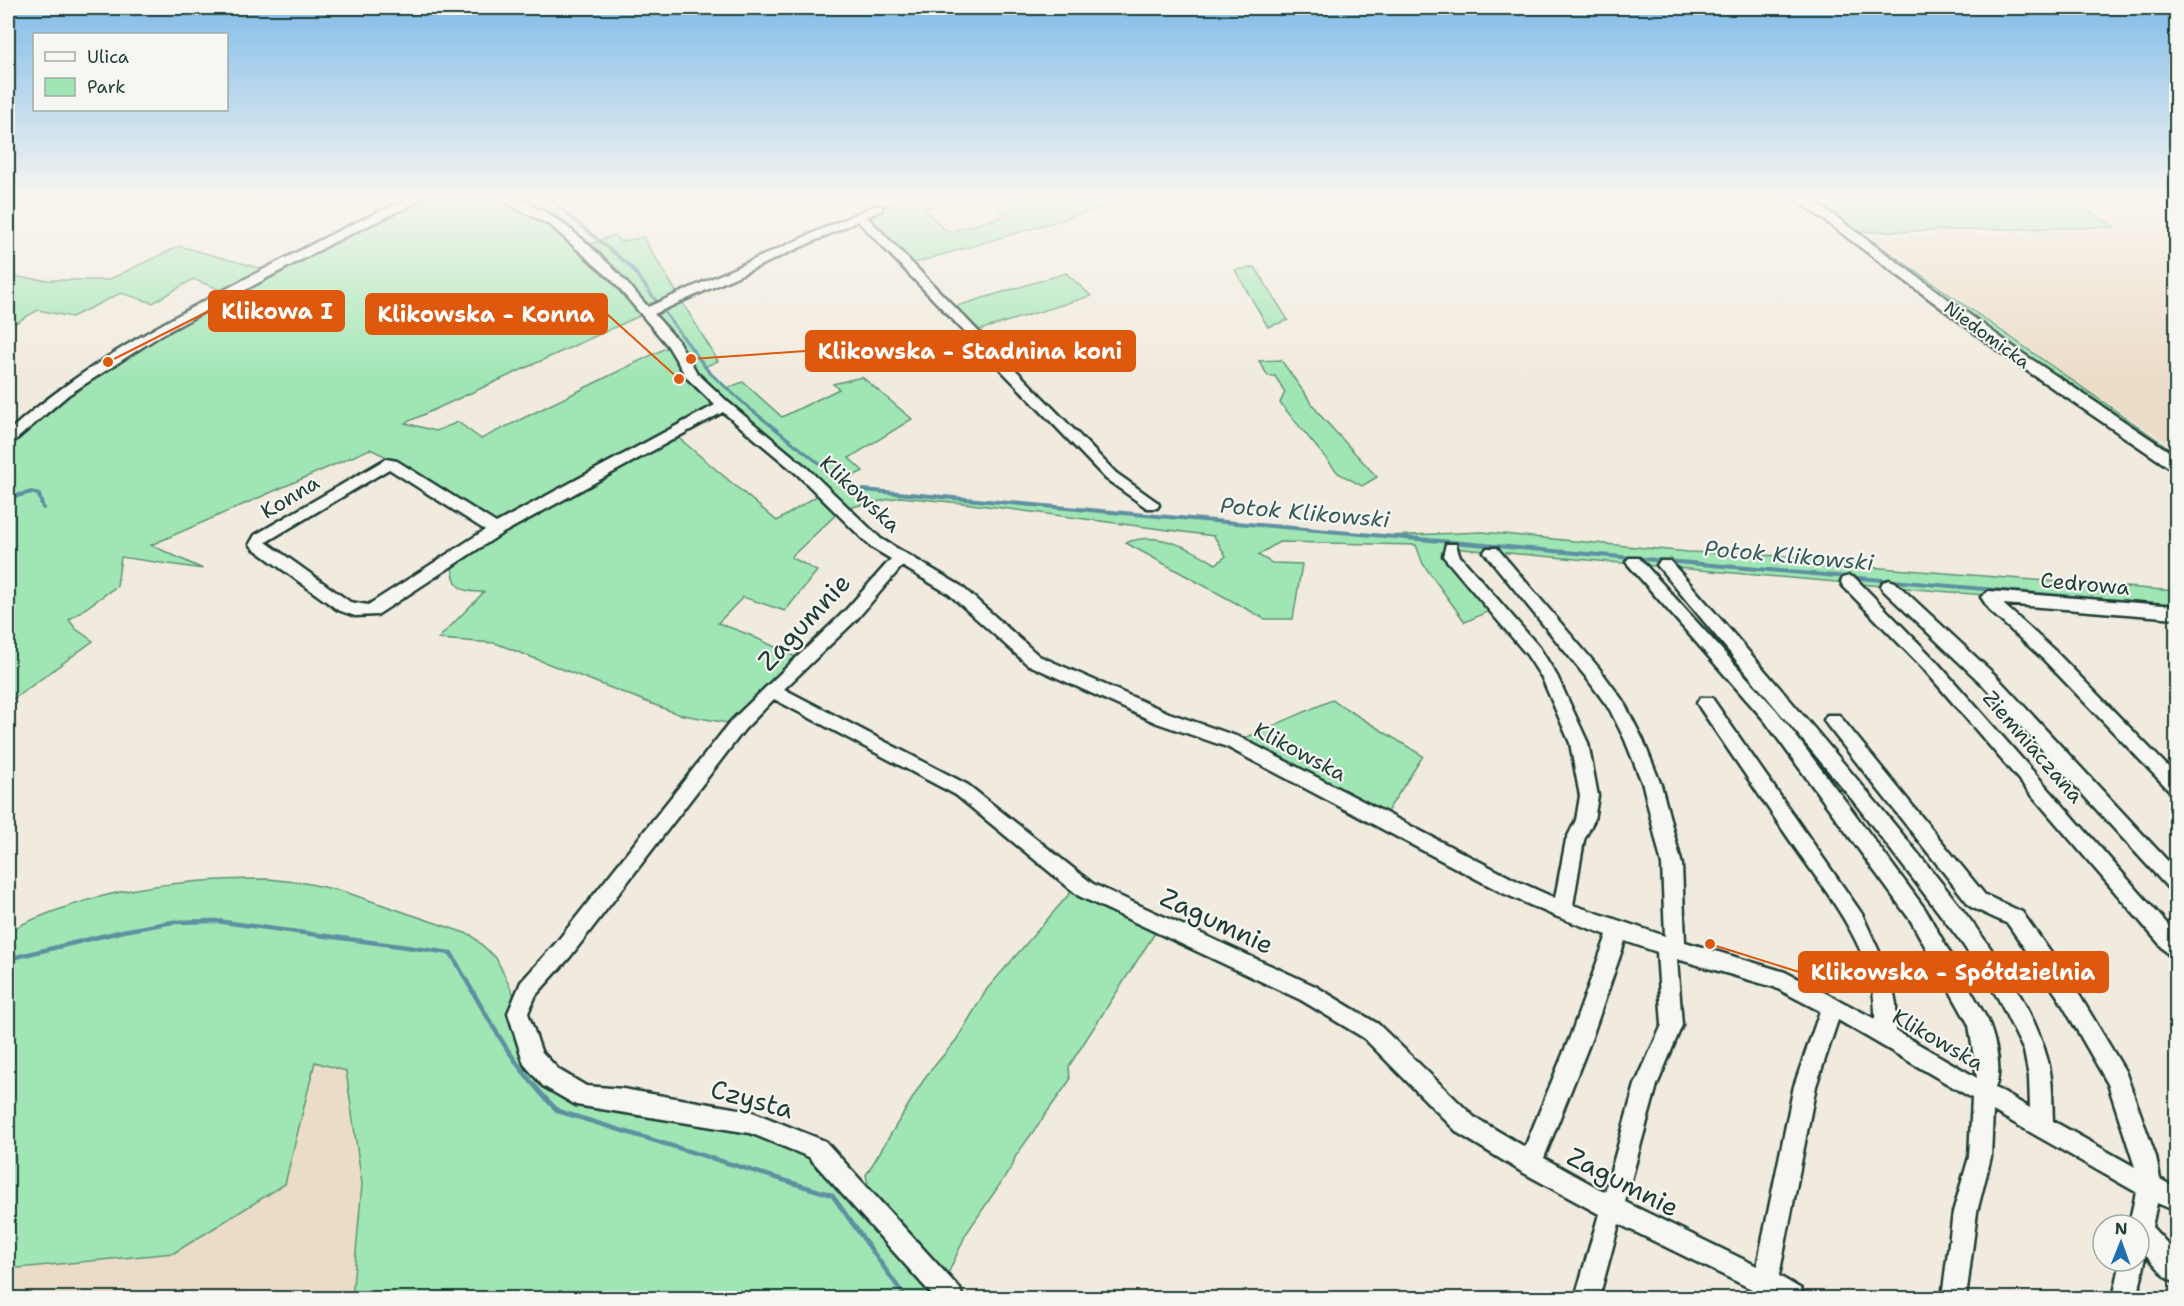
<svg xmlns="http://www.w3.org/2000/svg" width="2184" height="1306" viewBox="0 0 2184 1306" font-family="'Shantell Sans',sans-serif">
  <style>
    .built { fill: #ebdcc7 }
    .green { fill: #9fe6b4; stroke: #5f9274; stroke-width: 1.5; fill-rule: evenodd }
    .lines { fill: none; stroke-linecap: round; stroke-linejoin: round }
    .stream-far2 { stroke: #5f90a1; stroke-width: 3 }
    .stream-far1 { stroke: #5f90a1; stroke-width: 4 }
    .stream { stroke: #5f90a1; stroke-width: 4.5 }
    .minor-casing { stroke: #1f3d34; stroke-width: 5 }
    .major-casing { stroke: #1f3d34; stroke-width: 5 }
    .minor { fill: #f6f6f2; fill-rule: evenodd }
    .major { fill: #f6f6f2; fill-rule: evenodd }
    .labels { text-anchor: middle; stroke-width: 4.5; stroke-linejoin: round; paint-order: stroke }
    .far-street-label { font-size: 18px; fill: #1f3d34; stroke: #f6f6f2 }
    .street-label { font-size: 21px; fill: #1f3d34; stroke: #f6f6f2 }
    .water-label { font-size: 22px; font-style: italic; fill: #345958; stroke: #f6f6f2 }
    .near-street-label { font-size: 26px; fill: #1f3d34; stroke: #f6f6f2 }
    .leader { fill: none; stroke: #de580e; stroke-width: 2 }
    .callout-dot { fill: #de580e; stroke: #f6f6f2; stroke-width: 2 }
    .callout { fill: #de580e; stroke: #de580e; stroke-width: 2 }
    .callout-label { font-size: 22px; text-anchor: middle; font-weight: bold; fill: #fff }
  </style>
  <rect width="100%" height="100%" fill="#f1eade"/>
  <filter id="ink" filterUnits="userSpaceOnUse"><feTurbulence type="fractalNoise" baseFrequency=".0167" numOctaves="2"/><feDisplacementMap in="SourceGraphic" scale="12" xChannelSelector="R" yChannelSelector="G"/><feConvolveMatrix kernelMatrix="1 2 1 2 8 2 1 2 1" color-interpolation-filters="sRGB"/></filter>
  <g filter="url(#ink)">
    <!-- built -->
    <path class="built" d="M2068 199H2176V449L2075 381 1874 237 2121 231Z
      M315 1062 346 1070 362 1184 352 1298H8V1269L174 1253 285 1184Z"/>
    <!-- green -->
    <path class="green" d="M421 199H542L588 245 614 235 621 242 643 237 718 361 704 367 727 388 743 382 782 417 839 389 833 384 862 377 912 419 849 458 863 471 843 481 852 489 1388 536 1482 532 1688 552 1807 557 1856 566 2176 591V612L1451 548 1496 608 1465 622 1423 564 1416 545 1279 542 1258 555 1272 563 1302 564 1293 619H1265L1126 543C1156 530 1191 548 1216 564L1226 556 1214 536 971 504 900 497 842 509 791 557 817 571 785 611 743 597 718 623 750 635 802 660 738 725 678 714 495 643 438 639 484 592C458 592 454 588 451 560L495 530 408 475 410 468 370 449 151 545 203 569 121 557 117 586 69 620 76 629 93 641 8 703V446L44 411 129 351 371 222ZM646 313 670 346 481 439 458 422 436 431 405 423ZM724 406 823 492 777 521 674 434Z
      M902 199H959L924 209 947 232 1006 216 990 199H1132L908 265 859 217Z
      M1808 199H2068L2115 227 1861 232 1853 231Z
      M1866 236 2176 453V459L2059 382 1862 237Z
      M179 246 270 271 229 293 193 279 153 303 121 293 72 317 38 310 14 324 8 321V276L45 280H108Z
      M1255 267 1288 320 1268 327 1235 270Z
      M1066 273 1091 296 973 332 950 308Z
      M1281 360 1320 415 1377 477 1362 486 1338 473 1280 403 1285 392 1275 376H1268L1259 361Z
      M1332 700 1423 756 1381 821 1247 749V737Z
      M268 879 305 883 342 891 471 935 496 958 513 993 518 1013 551 1078 817 1149 951 1298H352L362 1184 346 1071 315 1062 285 1184 174 1253 8 1269V931C93 889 174 879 268 879Z
      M1071 892 1111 907 1155 933 1069 1066 1070 1080 1015 1157 1013 1165 966 1234 948 1274 868 1185 866 1175 926 1076 957 1039 987 989Z"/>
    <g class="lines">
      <!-- stream-far2 -->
      <path class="stream-far2" d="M549 199 631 267 709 372 749 408 835 476"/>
      <!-- stream-far1 -->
      <path class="stream-far1" d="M833 474 852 489 2176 606
        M8 498 32 492 39 495 43 508"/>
      <!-- stream -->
      <path class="stream" d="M8 959 123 931 173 922 216 921 451 953C483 1009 511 1066 558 1111L832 1195 906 1298"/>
      <!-- minor casing -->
      <g class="minor-casing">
        <path id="minor" d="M409 199H423L338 240 161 335 68 395 13 442 8 443V432C80 367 164 322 249 277 302 250 354 221 409 199Z
          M498 199C548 193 618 272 648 307L874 206H882V210L867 217 1116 473 1157 502 1159 505 1157 508H1147L1106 479 858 221 654 314 678 341 697 373 729 403 807 468 881 539 961 586 1039 656 1169 713 1239 737 1517 881 1555 898 1566 840 1576 820 1580 796 1570 743 1542 678 1527 655 1443 556 1446 544H1456L1459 555 1539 647 1557 676 1588 743 1598 796 1594 820 1584 840 1573 905 1665 936 1662 865 1643 785 1625 740 1610 710 1586 677 1484 552 1487 548H1497L1598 667 1623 701 1643 740 1661 785 1682 865 1685 942 1785 972 1875 1019C1878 950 1822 888 1785 833 1757 791 1728 750 1700 708L1697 703 1700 698H1712L1862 914 1891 978 1896 1004V1031L1977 1078 1969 1025 1911 921 1765 721 1626 562 1629 558H1639L1777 711 1846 802 1925 909 1988 1021C1995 1040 2003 1069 1995 1088L2030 1108 2029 1077 2024 1051 1998 998 1962 943 1855 803 1657 565 1660 561H1670C1752 655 1833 749 1911 845 1957 902 2028 987 2047 1058 2053 1078 2052 1100 2053 1121L2135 1167 2108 1084 2058 997 2008 924 1971 907 1827 725 1824 720 1827 715H1839L1985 895 2022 912 2072 983 2125 1071 2156 1157 2160 1179 2176 1188V1211L2157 1203 2152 1227 2176 1253V1283L2168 1279 2139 1247V1225H2129L2136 1192 1993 1111 1991 1157 1977 1212 1966 1298H1942L1953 1212 1969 1157 1972 1098 1838 1020 1816 1086 1779 1276 1801 1289 1804 1298H1770L1619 1224 1599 1298H1575L1599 1214 1522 1172 1458 1133 1364 1038 1301 1000 1079 896 956 795 774 699 744 730 570 957 536 995 528 1013 541 1051 559 1070 586 1086 623 1089 750 1111 825 1141 960 1289 963 1298H935L809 1157 750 1133 576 1105 543 1086 524 1064 508 1013 521 982 556 943 732 720 845 611 891 559 871 547 797 474 723 412 501 534 377 615 355 616 338 610 253 548 250 544 255 535 386 459 397 461 496 523 715 405 687 378 668 346 612 280 550 225ZM389 469 485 530 368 605 350 602 266 542ZM902 566 949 594 1027 664 1157 723 1227 747 1503 893 1555 916 1607 935 1570 1037 1525 1147 1474 1117 1378 1024 1315 986 1093 884 968 785 784 689 857 619ZM1625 941 1657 952 1662 1025 1635 1085 1605 1192 1544 1158 1592 1037ZM1677 959 1774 987 1820 1011 1794 1086 1757 1266 1625 1202 1657 1085 1682 1025Z
          M1849 576 1855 578 1935 660 2176 934V957L2169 955 1923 668 1843 586 1841 582 1843 578Z
          M1889 580 1895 582 1994 674 2176 870V891L2169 889 1982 684 1883 590 1881 586 1883 582Z
          M1989 591 2176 606V618L2003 604 2055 651 2176 775V793L2170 791 2043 659 1991 612 1981 597Z
          M2139 1252 2145 1261 2137 1298H2113L2121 1261H2139Z"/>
      </g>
      <!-- major casing -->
      <g class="major-casing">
        <path id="major" d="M1796 199H1811L2019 351 2176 456V470L2170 468 2007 357Z"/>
      </g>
      <!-- minor -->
      <use href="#minor" class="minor"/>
      <!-- major -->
      <use href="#major" class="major"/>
    </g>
  </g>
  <!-- sky -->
  <linearGradient id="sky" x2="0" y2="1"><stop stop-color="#82bce9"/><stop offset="0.52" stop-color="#f9f6f0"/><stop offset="1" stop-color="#f9f6f0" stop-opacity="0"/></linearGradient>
  <rect width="2184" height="381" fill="url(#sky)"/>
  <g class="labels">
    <!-- far-street labels -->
    <g class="far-street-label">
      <text transform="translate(1987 335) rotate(36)" y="6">Niedomicka</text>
    </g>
    <!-- street labels -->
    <g class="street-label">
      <text transform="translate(860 494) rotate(43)" y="7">Klikowska</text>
      <text transform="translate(290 497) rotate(-31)" y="7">Konna</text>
      <text transform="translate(2085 584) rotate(5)" y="7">Cedrowa</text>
      <text transform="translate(2033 747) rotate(49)" y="7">Ziemniaczana</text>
      <text transform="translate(1300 752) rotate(28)" y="7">Klikowska</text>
      <text transform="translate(1938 1040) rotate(30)" y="7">Klikowska</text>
    </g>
    <!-- water labels -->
    <g class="water-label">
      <text transform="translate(1305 512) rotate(5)" y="8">Potok Klikowski</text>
      <text transform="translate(1789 555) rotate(5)" y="8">Potok Klikowski</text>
    </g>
    <!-- near-street labels -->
    <g class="near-street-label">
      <text transform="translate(804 622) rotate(-47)" y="9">Zagumnie</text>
      <text transform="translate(1217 921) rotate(25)" y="9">Zagumnie</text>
      <text transform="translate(752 1099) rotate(15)" y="9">Czysta</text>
      <text transform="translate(1623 1182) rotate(27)" y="9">Zagumnie</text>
    </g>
  </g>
  <!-- callouts -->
  <path class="leader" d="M108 362L209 311M679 379L607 314M691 359L806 351M1710 944L1799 972"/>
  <g class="callout-dot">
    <circle cx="108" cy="362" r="6"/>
    <circle cx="679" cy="379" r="6"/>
    <circle cx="691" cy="359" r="6"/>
    <circle cx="1710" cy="944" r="6"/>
  </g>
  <g class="callout">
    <rect x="209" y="291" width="135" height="40" rx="6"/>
    <rect x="366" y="294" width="241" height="40" rx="6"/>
    <rect x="806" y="331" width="329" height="40" rx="6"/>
    <rect x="1799" y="952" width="309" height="40" rx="6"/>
  </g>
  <g class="callout-label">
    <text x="277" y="319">Klikowa I</text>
    <text x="486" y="322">Klikowska - Konna</text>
    <text x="970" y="359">Klikowska - Stadnina koni</text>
    <text x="1953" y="980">Klikowska - Spółdzielnia</text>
  </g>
  <!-- margin -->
  <rect width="2184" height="1306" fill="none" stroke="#f6f6f2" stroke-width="30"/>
  <rect x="15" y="15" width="2154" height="1276" fill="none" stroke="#1f3d34" stroke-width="2" filter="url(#ink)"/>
  <!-- legend -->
  <rect x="33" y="33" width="195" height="78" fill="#f6f6f2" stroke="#a0aca6" stroke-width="1.5"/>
  <rect x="45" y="52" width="30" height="9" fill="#f6f6f2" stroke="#a0aca6" stroke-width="1.5"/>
  <text x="87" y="63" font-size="18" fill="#1f3d34">Ulica</text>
  <rect x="45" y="78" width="30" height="18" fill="#9fe6b4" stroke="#a0aca6" stroke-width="1.5"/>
  <text x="87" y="93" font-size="18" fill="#1f3d34">Park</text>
  <!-- north arrow -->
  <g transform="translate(2121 1243) rotate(1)"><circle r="28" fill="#f6f6f2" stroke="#a0aca6" stroke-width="1.5"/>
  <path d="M0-4.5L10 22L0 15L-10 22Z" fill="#1f6fb2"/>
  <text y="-9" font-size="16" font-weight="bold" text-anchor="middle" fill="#1f3d34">N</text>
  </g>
</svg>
